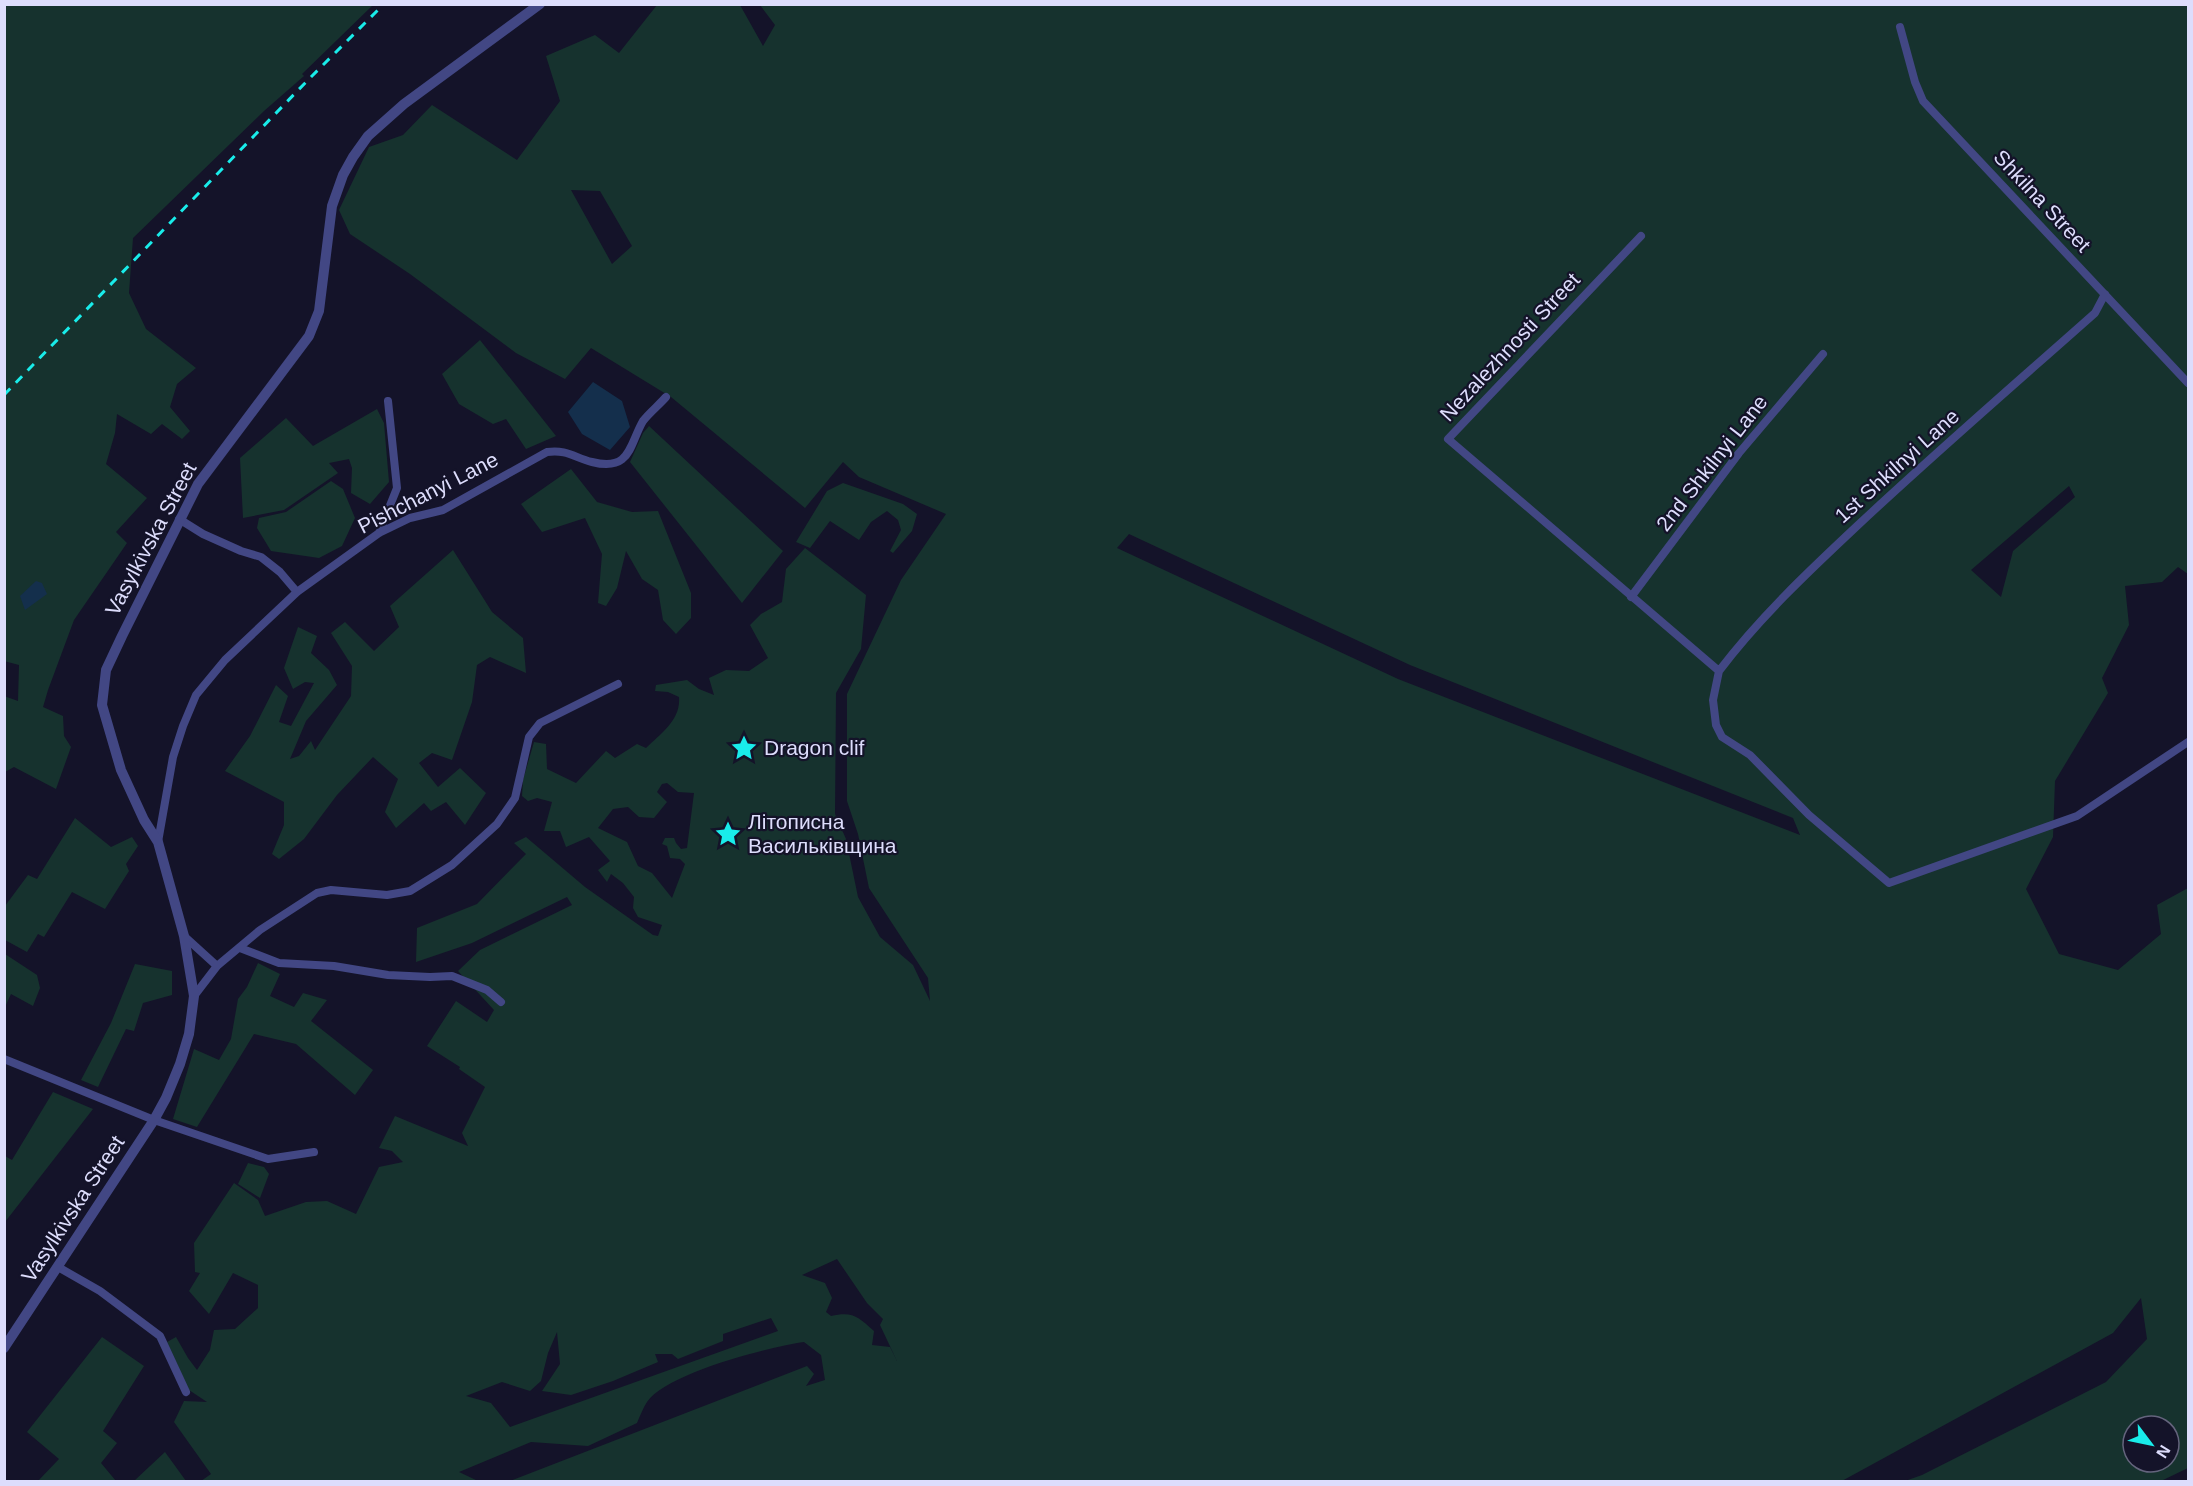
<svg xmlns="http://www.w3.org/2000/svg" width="2193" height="1486" viewBox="0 0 2193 1486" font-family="Helvetica,sans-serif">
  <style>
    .green { fill: #16322e; fill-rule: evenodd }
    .water { fill: #142f4c }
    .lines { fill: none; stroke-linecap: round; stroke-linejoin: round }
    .minor { stroke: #424784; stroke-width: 8 }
    .tertiary { stroke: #424784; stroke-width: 10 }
    .rail { stroke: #19ecea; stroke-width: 3; stroke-dasharray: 9 8; stroke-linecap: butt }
    .labels { text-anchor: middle; stroke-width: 4.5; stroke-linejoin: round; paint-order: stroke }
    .street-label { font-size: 21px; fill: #ddddfc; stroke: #141329 }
    .poi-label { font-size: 21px; fill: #ddddfc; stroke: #141329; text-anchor: start }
  </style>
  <rect width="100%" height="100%" fill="#141329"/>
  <!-- green -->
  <path class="green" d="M5 5H373L302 74 304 76 264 111 133 238 129 293 146 329 196 368 177 384 170 407 190 431 182 439 162 424 151 434 117 414 115 433 106 464 147 498 116 532 127 543 74 620 48 690 43 707 63 716 64 736 71 747 56 789 14 767 5 772 4 696 18 701 19 665 4 661Z
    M657 5H740L763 46 775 25 760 5H2188V574L2178 567 2162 582 2125 586 2129 625 2102 678 2108 693 2055 781 2053 837 2026 889 2059 954 2118 970 2161 934 2157 905 2188 888V1468L2161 1481H1905L1922 1475 2106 1382 2147 1339 2141 1298 2113 1333 1840 1482 510 1481 807 1366 814 1374 806 1386 825 1380 821 1355 804 1342C769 1347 667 1373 647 1402 643 1408 640 1416 637 1423L588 1446 531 1442 459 1472 478 1481H201L211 1474 174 1422 184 1401 207 1402 189 1390 167 1342 176 1337 188 1358 197 1370 210 1350 214 1330 235 1329 258 1308V1285L233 1273 209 1314 189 1291 200 1273 195 1272 194 1243 234 1183 258 1200 265 1216 306 1202 327 1201 356 1214 379 1167 403 1162 392 1151 379 1148 395 1116 468 1146 462 1133 485 1087 459 1069 460 1067 427 1046 456 1001 487 1022 494 1010 458 971 480 950 572 905 567 897 472 943 416 962 417 928 477 904 526 854 514 843 526 837 585 887 653 935 658 936 662 925 638 917 633 908 634 897 623 883 611 874 607 882 598 870 610 861 589 837 566 847 560 831H544L552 802 537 798 528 801 522 796 523 780 534 742 546 744 547 769 576 783 606 751 615 758 637 744 646 748C661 733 681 720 679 697L668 692 655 691 656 685 687 680 699 689 714 695 709 678 726 670 749 671 768 658 750 625 761 614 782 602 786 569 805 548 866 595 861 649 836 693 835 814 846 839 858 897 880 937 913 965 930 1001 928 978 869 888 858 834 847 801V694L901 580 946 514 859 477 843 462 805 508 671 397 591 348 565 379 516 353 410 274 350 234 339 210 369 147 403 135 432 105 517 160 560 101 546 56 595 35 619 53ZM571 190 600 191 632 246 612 264ZM2069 486 2075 497 2013 551 2001 597 1971 570ZM1129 534 1410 665 1793 818 1800 835 1398 679 1117 548ZM667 783 678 792 694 793 687 848 681 849 676 843 674 838H665L662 844 667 846 670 858 680 859 685 864 672 898 652 873 638 866 627 842 598 828 613 809 628 807 639 817 654 818 667 802 657 792 662 784ZM837 1259 867 1303 883 1319 880 1325 897 1361 890 1347 872 1345 874 1331C858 1317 853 1311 831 1316L826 1312 832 1298 825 1283 802 1275ZM771 1318 778 1331 510 1427 491 1403 466 1396 502 1382 530 1391 541 1381 548 1353 557 1332 560 1364 542 1391 571 1395 613 1381 658 1362 655 1354H672L678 1359 723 1341V1334ZM2133 1426H2169V1462H2133Z
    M480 340 556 436 526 449 506 419 493 424 459 404 442 374Z
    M377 409 384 423 389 482 370 504 351 493 352 468 349 459 329 463 338 473 284 510 243 518 240 458 286 418 313 446Z
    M649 426 783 551 742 603 630 462 643 433Z
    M571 469 597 502 632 512 658 511 691 593V618L676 634 663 620 658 590 642 579 626 551 617 588 606 606 598 603 602 554 585 518 542 532 521 504Z
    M331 481 343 489 355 518 342 546 319 558 271 551 257 528 259 518 286 512Z
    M843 483 903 504 917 514 912 531 893 553 890 551 901 530 898 520 887 511 871 522 859 540 830 521 810 548 796 542 827 491Z
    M453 550 492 612 523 638 526 673 490 657 477 665 472 702 452 760 432 753 419 763 438 787 460 768 486 793 465 825 446 802 431 811 424 803 396 828 385 812 398 779 373 757 337 795 304 839 279 859 272 854 284 825V802L225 771 250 736 276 685 288 696 279 722 291 726 314 683 305 682 293 689 284 668 298 627 317 636 311 653 329 670 337 685 306 721 290 759 299 756 311 741 315 750 351 696 352 666 331 633 345 622 374 651 399 627 390 606Z
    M75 818 111 847 132 837 138 846 126 864 129 871 105 909 72 892 44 937 38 934 27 952 5 940V906L28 875 37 879Z
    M5 954 37 975 40 988 33 1006 11 994 5 1007Z
    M258 963 280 974 270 996 294 1007 303 993 327 1000 311 1021 373 1070 355 1095 296 1044 254 1034 197 1127 173 1119 194 1049 219 1060 231 1039 238 999 247 987Z
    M135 964 172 971V995L143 1003 134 1031 126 1029 98 1087 81 1080 111 1023Z
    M53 1092 93 1109 5 1222V1156L12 1160Z
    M248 1163 264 1167 269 1174 260 1198 238 1184Z
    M102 1337 144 1366 103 1431 117 1443 101 1463 116 1481H38L59 1459 27 1432Z
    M165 1452 186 1481H134Z"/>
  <!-- water -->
  <path class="water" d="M593 382 622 401 630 427 610 450 582 434 568 412Z
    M36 581 42 583 47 594 25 610 20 596Z"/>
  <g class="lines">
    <!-- minor -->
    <path class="minor" d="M1900 27 1915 82 1923 101 2188 383
      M1641 236 1448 439 1719 671 1713 700 1716 725 1722 737 1750 755 1809 815 1889 883 2077 816 2188 742
      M179 519 203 534 241 551 261 557 280 572 297 592
      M379 533 397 488 388 401
      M1631 597 1739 453 1823 354
      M1719 671C1759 618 1809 571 1857 526 1935 453 2015 384 2095 313L2105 294
      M158 842 173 757 183 726 196 695 225 660 297 592 379 533 410 518 443 510 547 452C567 449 575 458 592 462 631 472 629 445 643 421 649 413 659 405 666 397
      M184 936 217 966
      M240 948 279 963 334 966 388 975 430 977 452 976 487 990 501 1002
      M194 996 217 966 260 930 317 893 331 890 387 895 410 891 452 865 497 824 515 798 529 737 540 723 618 684
      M4 1059 154 1120 268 1159 314 1152
      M58 1267 100 1291 160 1336 186 1392"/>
    <!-- tertiary -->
    <path class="tertiary" d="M4 1348 154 1120 166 1098 180 1064 189 1034 194 996 184 936 158 842 144 820 121 770 102 705 106 670 122 636 198 484 309 336 319 311 332 206 343 175 353 157 368 136 404 104 540 4"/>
    <!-- rail -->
    <path class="rail" d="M4 395 306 82 384 4"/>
  </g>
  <!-- icons -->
  <defs>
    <g id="sight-bare" transform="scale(2.07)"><path d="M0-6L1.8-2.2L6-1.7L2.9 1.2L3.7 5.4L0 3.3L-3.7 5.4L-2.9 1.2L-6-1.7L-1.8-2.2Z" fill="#19ecea" stroke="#141329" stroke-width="2.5" paint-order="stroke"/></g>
  </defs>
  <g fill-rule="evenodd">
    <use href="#sight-bare" x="744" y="748"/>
    <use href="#sight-bare" x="728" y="834"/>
  </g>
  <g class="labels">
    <!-- street labels -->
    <g class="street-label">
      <text transform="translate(2042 201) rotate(47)" y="7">Shkilna Street</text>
      <text transform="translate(1510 347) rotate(-47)" y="7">Nezalezhnosti Street</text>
      <text transform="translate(1712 463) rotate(-52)" y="7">2nd Shkilnyi Lane</text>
      <text transform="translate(1897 466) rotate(-42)" y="7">1st Shkilnyi Lane</text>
      <text transform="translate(428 493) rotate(-27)" y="7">Pishchanyi Lane</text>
      <text transform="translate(151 539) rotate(-62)" y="7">Vasylkivska Street</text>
      <text transform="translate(73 1209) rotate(-57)" y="7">Vasylkivska Street</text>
    </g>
    <!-- poi labels -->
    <g class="poi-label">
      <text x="764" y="755">Dragon clif</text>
      <text x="748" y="829">Літописна<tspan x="748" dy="24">Васильківщина</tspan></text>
    </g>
  </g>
  <!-- border -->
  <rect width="2193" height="1486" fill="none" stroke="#ddddfc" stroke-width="12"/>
  <!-- north arrow -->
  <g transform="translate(2151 1444) rotate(122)"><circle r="28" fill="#141329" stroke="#64647d" stroke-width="1.5"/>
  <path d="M0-4.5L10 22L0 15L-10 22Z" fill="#19ecea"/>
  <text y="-9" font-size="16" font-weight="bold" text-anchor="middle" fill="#ddddfc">N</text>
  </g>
</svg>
